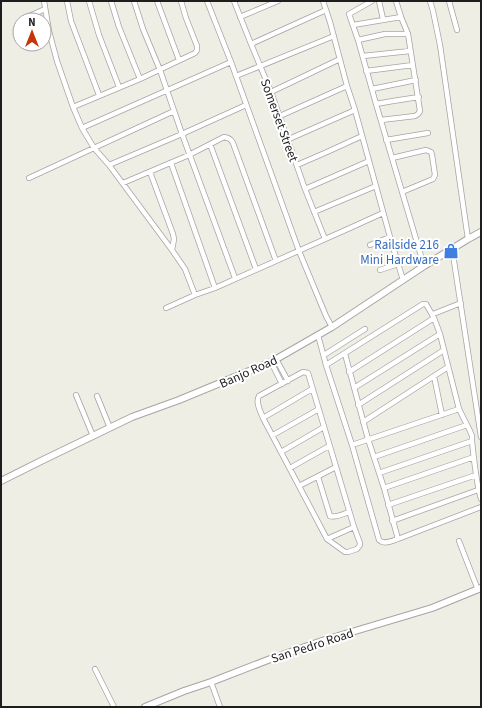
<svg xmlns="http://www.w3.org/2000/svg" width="482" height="708" viewBox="0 0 482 708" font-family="'Source Sans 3',sans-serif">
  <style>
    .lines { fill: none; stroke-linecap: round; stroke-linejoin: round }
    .minor-casing { stroke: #a5a5a5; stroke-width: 6 }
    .tertiary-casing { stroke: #a5a5a5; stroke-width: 8 }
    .minor { stroke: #fff; stroke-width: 4.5 }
    .tertiary { stroke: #fff; stroke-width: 6 }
    .labels { text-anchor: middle; stroke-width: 4; stroke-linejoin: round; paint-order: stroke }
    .street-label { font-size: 13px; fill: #1e1e1e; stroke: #fff }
    .shop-label { font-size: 13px; fill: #366cbe; stroke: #fff; text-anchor: end }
  </style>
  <rect width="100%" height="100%" fill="#efeee5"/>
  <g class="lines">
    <!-- minor casing -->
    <g class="minor-casing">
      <path id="minor" d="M44 1 49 31 57 61 73 107 82 128 94 148 109 165 172 250 185 269 195 295
        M67 1 71 21 99 95
        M89 1 99 35 119 87
        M111 1 119 27 140 79
        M134 1 143 29 160 70 182 134 235 278
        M157 1 179 60
        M207 1 231 62 299 251 326 316 332 327
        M234 1 251 44 271 92 305 189 325 239
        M323 1 330 22 347 86 355 110 390 237 403 280
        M372 1 349 14 358 40 376 104 424 266
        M379 1 383 19
        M430 1 433 11 440 45 468 239
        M449 1 457 30
        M240 17 278 1
        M26 20 25 18 45 9
        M353 25 401 17
        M358 40 385 34H408
        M251 44 326 10
        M363 56 410 51
        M366 71 413 65
        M236 76 334 36
        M372 89 416 80
        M271 92 340 59
        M376 104 393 101 419 97
        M73 107 140 79 195 53 197 50V46L186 18 181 1
        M280 116 347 86
        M381 120 415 116 418 114 420 111 408 34 401 17 396 1
        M82 128 231 62
        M289 139 355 110
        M386 140 428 133
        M210 144 256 269
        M392 158 426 150 431 152 432 155 435 175 433 179 402 192
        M171 163 215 288
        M109 165 182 134 246 105
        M297 165 327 152 362 136
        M150 172 173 234 174 239 172 250
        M29 178 174 111
        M123 183 189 155 224 137C229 138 231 139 233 143L276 261
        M305 189 369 161
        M314 212 376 186
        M370 245 390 237
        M452 248 481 437
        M380 270 398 264
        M166 308 195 295 215 288 350 228 383 213
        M433 314 461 303
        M318 335 326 365 352 445 379 540C384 545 392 541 398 539L481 507
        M345 354 368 439 384 488 398 539
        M324 355 365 329
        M276 359 288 381
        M271 362 282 384
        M326 365 423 304H426L434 318 440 334 459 409 470 431 472 436V441C474 461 476 481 481 499
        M303 372 308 373 354 527 360 543V545L357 549 348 552H345L327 539 263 418C261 412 255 403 259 396Z
        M349 372 434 318
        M434 376 442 415
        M354 388 440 334
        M76 395 93 436
        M97 396 110 428
        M358 405 444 350
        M263 418 312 389
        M363 422 448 367
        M273 435 319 409
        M352 445 459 409
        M281 452 324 427
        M374 457 467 425
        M290 468 329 446
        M379 473 472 441
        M318 477 330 516C336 518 343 514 349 512
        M299 486 336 467
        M384 488 474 457
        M388 505 476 475
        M392 521 478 490
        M327 539 354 527
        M459 541 478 590
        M95 669 114 707
        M211 682 220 707"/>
    </g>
    <!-- tertiary casing -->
    <g class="tertiary-casing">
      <path id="tertiary" d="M1 481 41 461 132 417 179 400 271 362 332 327 424 266 468 239 481 232
        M145 707 184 691 211 682 273 658 325 640 432 608 481 588"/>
    </g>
    <!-- minor -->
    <use href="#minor" class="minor"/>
    <!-- tertiary -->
    <use href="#tertiary" class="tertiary"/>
  </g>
  <!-- icons -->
  <defs>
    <g id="shop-bare" transform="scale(1.2)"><path d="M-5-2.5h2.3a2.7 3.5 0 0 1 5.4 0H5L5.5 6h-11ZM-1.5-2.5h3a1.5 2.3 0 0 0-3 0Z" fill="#3f7fe0" stroke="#fff" stroke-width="2.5" paint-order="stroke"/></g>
  </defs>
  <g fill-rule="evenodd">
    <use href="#shop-bare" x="451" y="251"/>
  </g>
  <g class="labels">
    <!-- street labels -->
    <g class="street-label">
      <text transform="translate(280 120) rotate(70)" y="5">Somerset Street</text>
      <text transform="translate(248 371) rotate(-24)" y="5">Banjo Road</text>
      <text transform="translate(312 645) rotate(-18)" y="5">San Pedro Road</text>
    </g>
    <!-- shop labels -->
    <g class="shop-label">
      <text x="439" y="249">Railside 216<tspan x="439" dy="15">Mini Hardware</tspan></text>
    </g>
  </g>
  <!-- border -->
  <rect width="482" height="708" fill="none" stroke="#1e1e1e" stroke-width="4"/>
  <!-- north arrow -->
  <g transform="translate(32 32)"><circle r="19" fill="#ffffff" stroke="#a5a5a5"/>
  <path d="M0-3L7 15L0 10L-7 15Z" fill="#c43609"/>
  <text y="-6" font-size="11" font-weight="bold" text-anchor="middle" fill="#1e1e1e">N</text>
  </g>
</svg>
